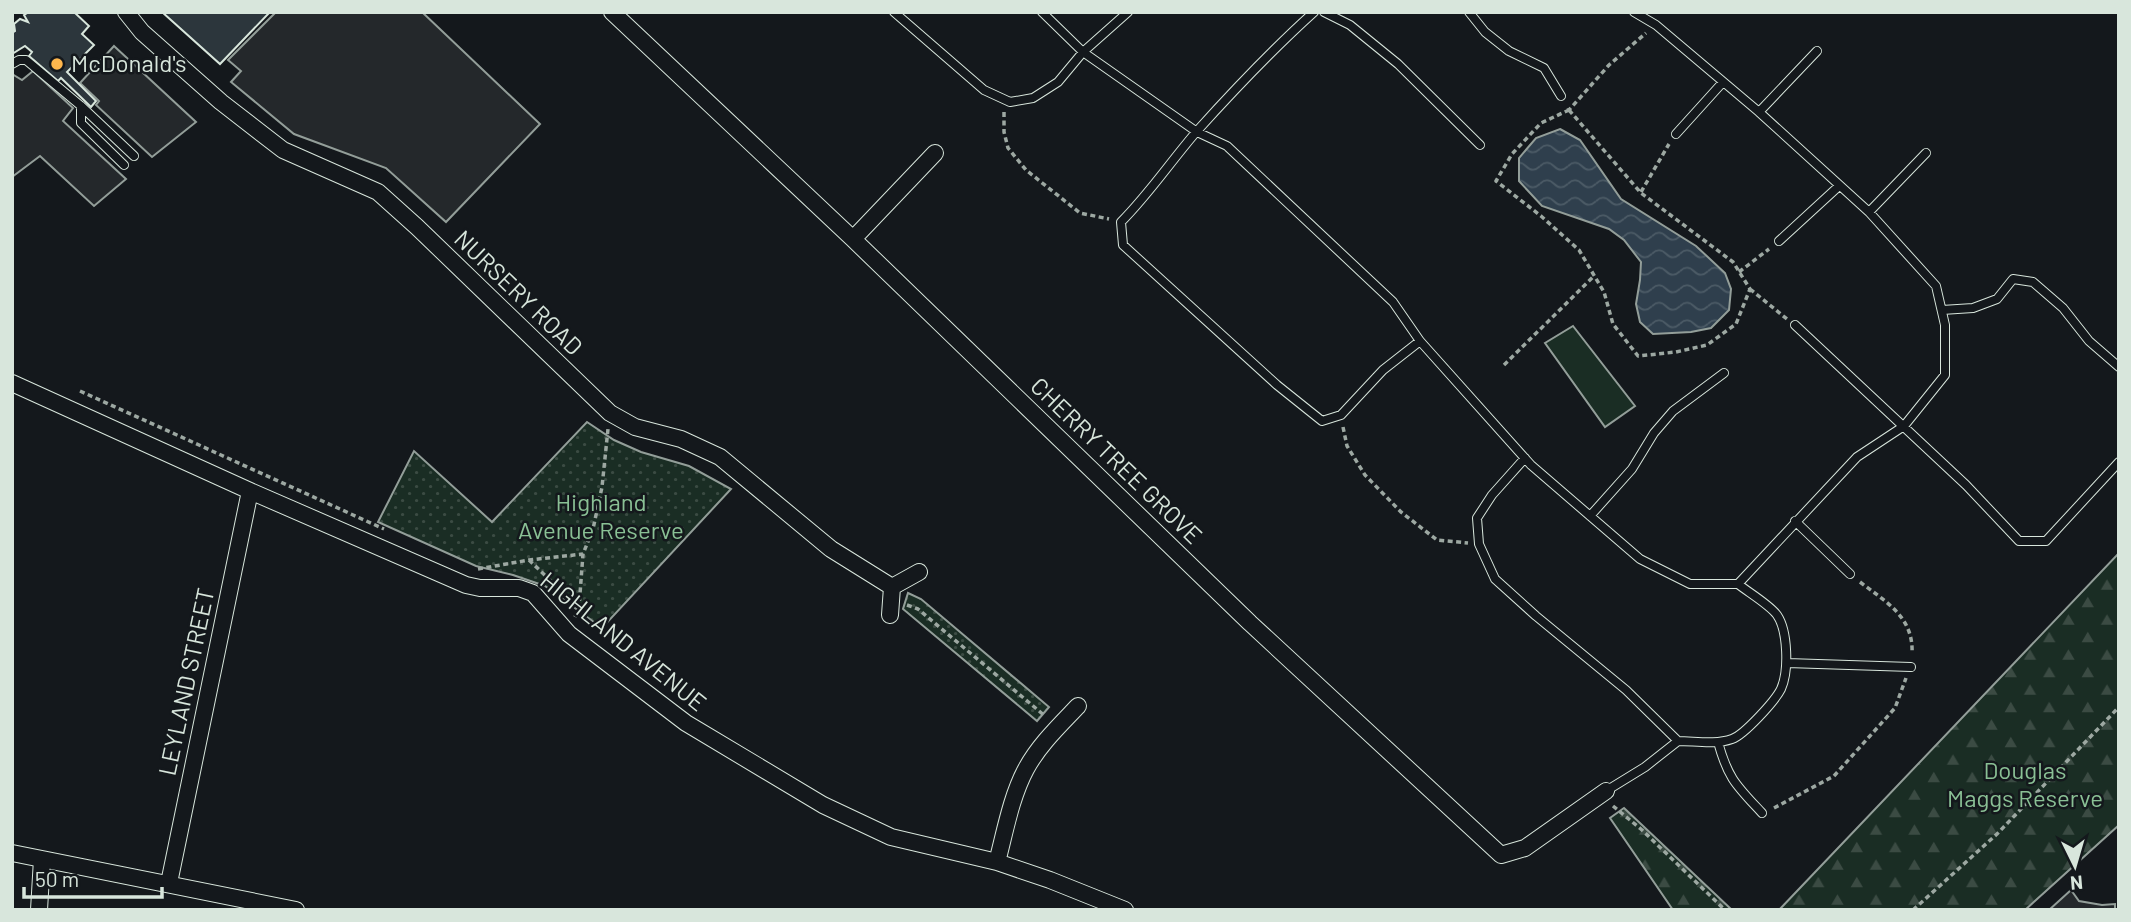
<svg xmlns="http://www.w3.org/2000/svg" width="2131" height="922" viewBox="0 0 2131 922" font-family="Barlow,sans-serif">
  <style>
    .forest { fill: url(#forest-firs); stroke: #939e99; stroke-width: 2 }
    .park { fill: url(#park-dots); stroke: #939e99; stroke-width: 2 }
    .pitch { fill: #1a2d24; stroke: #939e99; stroke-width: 2 }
    .parking { fill: #24282b; stroke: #939e99; stroke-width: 2 }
    .water { fill: url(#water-waves); stroke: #939e99; stroke-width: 2 }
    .building { fill: #2c363c; stroke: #d8e6dc; stroke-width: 2 }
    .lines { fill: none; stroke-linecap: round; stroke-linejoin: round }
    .lane-casing { stroke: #d8e6dc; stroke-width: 10 }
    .street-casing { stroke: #d8e6dc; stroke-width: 18 }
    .path { stroke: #9da8a2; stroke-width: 3.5; stroke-dasharray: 5 3.5; stroke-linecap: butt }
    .lane { stroke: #14181c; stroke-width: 8 }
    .street { stroke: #14181c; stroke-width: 16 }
    .poi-dot { fill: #ffb74d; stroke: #14181c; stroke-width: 2.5 }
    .labels { text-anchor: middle; stroke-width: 5; stroke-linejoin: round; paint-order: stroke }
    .poi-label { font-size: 24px; fill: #d8e6dc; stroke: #14181c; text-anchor: start }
    .street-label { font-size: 24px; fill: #d8e6dc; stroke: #14181c }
    .park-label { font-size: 24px; fill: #8ac095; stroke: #14181c }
  </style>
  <defs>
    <pattern id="forest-firs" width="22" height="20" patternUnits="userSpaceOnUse" patternTransform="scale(1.75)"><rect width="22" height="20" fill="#1a2d24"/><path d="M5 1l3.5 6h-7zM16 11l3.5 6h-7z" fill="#3b4b43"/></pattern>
    <pattern id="park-dots" width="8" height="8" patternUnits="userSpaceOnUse" patternTransform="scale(1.75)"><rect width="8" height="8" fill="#1a2d24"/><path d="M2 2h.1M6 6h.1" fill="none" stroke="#3b4b43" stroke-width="1.8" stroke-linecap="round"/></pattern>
    <pattern id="water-waves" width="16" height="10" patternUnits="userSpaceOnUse" patternTransform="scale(1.75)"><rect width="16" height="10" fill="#2f3f4d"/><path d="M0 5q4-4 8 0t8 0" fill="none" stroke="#4c5b66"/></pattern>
  </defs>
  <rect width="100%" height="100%" fill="#14181c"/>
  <!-- forest -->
  <path class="forest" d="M2119 553V825L2025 910H1779Z
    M1624 808 1732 910H1673L1610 818Z"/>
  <!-- park -->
  <path class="park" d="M587 422 614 440 641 452 689 466 731 489 602 628 545 586 513 575 476 566 378 522 414 451 492 522Z
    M908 593 921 599 1049 707 1037 721 903 609Z"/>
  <!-- pitch -->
  <path class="pitch" d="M1573 326 1635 406 1605 427 1545 343Z"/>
  <!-- parking -->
  <path class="parking" d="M276 12H422L540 124 446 222 386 168 294 134 231 82 241 71 228 60Z
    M114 46 196 122 152 157 96 105 99 101 80 83Z
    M33 71 73 108 63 121 126 179 94 206 40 156 12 177V74L22 80Z
    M2071 890 2079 901 2102 905 2115 904V910H2049Z"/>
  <!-- water -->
  <path class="water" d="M1560 129 1580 140 1621 199 1696 246 1725 273 1731 289 1729 310 1711 328 1691 332 1653 334 1640 322 1636 304 1640 280 1641 262 1624 240 1609 229 1542 206 1519 181V158L1536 138Z"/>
  <!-- building -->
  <path class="building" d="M29 12H74L89 26 82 34 94 45 67 72 96 101 91 107 61 78 58 81 29 56 32 52 25 46 12 54V33L15 31 14 24 20 19 28 22 24 15Z
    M162 12H270L220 64Z"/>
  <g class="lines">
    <!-- lane casing -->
    <g class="lane-casing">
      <path id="lane" d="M894 12 984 90 1010 102 1033 98 1058 82 1083 52 1128 12
        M1042 12 1083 52 1197 132 1227 146 1393 302 1420 341 1531 465 1640 559 1690 584H1738L1857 457 1904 426 1945 375V325L1936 286 1869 212 1759 112 1656 25 1634 12
        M1314 12C1273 49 1234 90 1197 131 1171 161 1149 194 1121 222L1123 245 1277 385 1322 421 1341 415 1383 370 1420 341
        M1324 12 1350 25 1398 64 1480 145
        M1469 12 1485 32 1509 51 1544 68 1561 96
        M12 64 19 60H26L81 106 134 156
        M81 106V123L124 165
        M1759 112 1817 51
        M1676 134 1723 82
        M1869 212 1926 153
        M1779 241 1839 186
        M1942 310 1973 308 1997 299 2013 279 2033 282 2063 308 2089 341 2119 367
        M1795 325 1966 485 2019 541H2046L2119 462
        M1525 458 1492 495 1477 518 1479 544 1495 579 1536 616 1626 690 1678 741C1695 741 1715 745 1732 739 1744 735 1775 701 1781 689 1789 671 1788 631 1777 615 1770 605 1748 592 1738 584
        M1590 516 1632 469 1654 433 1673 411 1724 373
        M1795 521 1850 574
        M1787 663 1911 667
        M1718 742C1728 779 1737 786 1762 813
        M1606 791 1645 767 1678 741"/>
    </g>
    <!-- street casing -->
    <g class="street-casing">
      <path id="street" d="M126 12 142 32 221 102 283 150 378 192 417 227 610 413 635 427 681 439 720 457 831 549 892 587
        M612 12 853 239 1250 623 1501 855 1525 848 1606 791
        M853 239 935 153
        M12 383 250 491 466 585 480 588H519L533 593 569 634 686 723 823 805 891 837 997 862 1050 880 1125 910
        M890 615 892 587 919 572
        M12 853 296 910
        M997 862C1005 832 1011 797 1026 769 1039 745 1059 726 1078 706
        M169 883 250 491
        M39 910 42 859"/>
    </g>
    <!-- path -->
    <path class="path" d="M1568 108 1569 110 1609 65 1646 33
      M1569 110 1641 193 1733 262 1750 289 1736 324 1707 345 1676 352 1638 356 1613 324 1604 292 1579 250 1541 216 1496 181 1512 154 1541 123Z
      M1004 112V132L1008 148 1026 170 1080 213 1109 219
      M1641 192 1669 144
      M1739 272 1769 249
      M1750 289 1787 319
      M1504 365 1594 276
      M80 391 384 529
      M1343 427 1347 446 1365 475 1401 512 1437 540 1468 543
      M529 560 578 607
      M478 569 529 560 583 554
      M1860 582C1886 602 1914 617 1912 654
      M907 605 918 609 1045 716
      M575 617 579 607 583 554 593 529 602 487 608 429
      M1613 806 1642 830 1725 910
      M1774 808 1834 776 1895 708 1906 678
      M1913 910 1997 834 2119 707"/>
    <!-- lane -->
    <use href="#lane" class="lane"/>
    <!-- street -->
    <use href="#street" class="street"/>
  </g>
  <!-- markers -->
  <circle class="poi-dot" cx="57" cy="64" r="7"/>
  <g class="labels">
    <!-- poi labels -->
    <g class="poi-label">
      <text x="71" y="72">McDonald's</text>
    </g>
    <!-- street labels -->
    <g class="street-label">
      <text transform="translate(518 293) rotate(44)" y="8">NURSERY ROAD</text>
      <text transform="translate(1116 461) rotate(44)" y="8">CHERRY TREE GROVE</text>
      <text transform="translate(623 642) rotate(39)" y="8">HIGHLAND AVENUE</text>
      <text transform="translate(187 682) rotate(-78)" y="8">LEYLAND STREET</text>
    </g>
    <!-- park labels -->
    <g class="park-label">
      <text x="601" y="511">Highland<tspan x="601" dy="28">Avenue Reserve</tspan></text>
      <text x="2025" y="779">Douglas<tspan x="2025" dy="28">Maggs Reserve</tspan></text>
    </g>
  </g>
  <!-- border -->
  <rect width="2131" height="922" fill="none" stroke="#d8e6dc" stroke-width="28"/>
  <!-- north arrow -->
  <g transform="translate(2075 866) rotate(175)" stroke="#14181c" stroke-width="5" paint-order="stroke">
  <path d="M0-5L12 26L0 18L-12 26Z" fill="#d8e6dc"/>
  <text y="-10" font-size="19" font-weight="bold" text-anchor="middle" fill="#d8e6dc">N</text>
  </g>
  <!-- scale -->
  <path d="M24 887v10h138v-10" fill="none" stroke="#d8e6dc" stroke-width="3.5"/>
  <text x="35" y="887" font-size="21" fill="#d8e6dc" stroke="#14181c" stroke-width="5" paint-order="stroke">50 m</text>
</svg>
